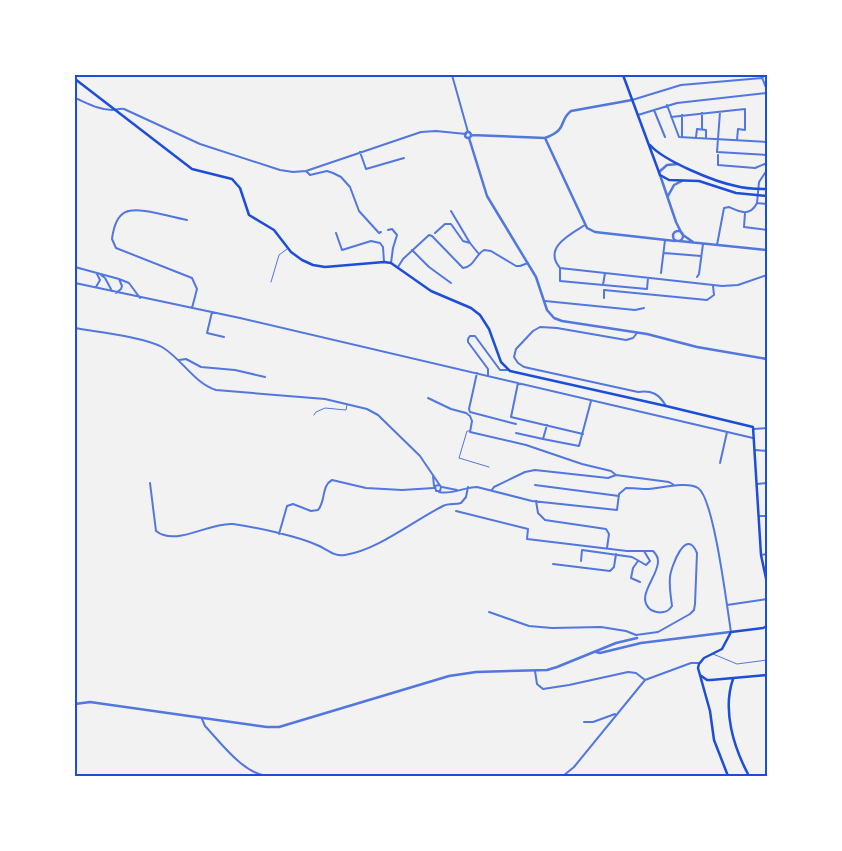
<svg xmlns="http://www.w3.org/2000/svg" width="842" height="851" viewBox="0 0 842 851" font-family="Literata,serif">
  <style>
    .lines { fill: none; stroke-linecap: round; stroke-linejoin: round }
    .service { stroke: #5277de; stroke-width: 1 }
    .minor { stroke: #5277de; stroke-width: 2 }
    .tertiary { stroke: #5277de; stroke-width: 2.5 }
    .secondary { stroke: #1d4ed8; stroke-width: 2.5 }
    .neatline { fill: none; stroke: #1d4ed8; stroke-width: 2 }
  </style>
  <rect width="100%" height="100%" fill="#f2f2f2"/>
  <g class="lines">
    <!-- service -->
    <path class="service" d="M271 282 279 255 287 249
      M314 415 316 412 325 408 346 410 347 405
      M470 431H467L459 458 489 467
      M713 654 737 664 767 660"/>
    <!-- minor -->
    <path class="minor" d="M452 75 468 132
      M761 75 767 90
      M75 98C87 103 99 110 112 110 116 110 119 108 124 109L200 144 280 170 293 172 306 171 421 132 436 131 466 134
      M632 100 681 85 762 78 765 75
      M667 105 679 137 767 142
      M654 110 665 137
      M720 112 717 152 767 155
      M638 115 677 103 767 93
      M682 115V137
      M671 117 745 109V130L738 129 737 140
      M702 129V113
      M696 137 697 129 706 130V138
      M360 152 366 169 404 158
      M718 155V165L755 168 767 163
      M306 171 310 175 327 171 333 173 341 177 350 187 359 211 379 233 381 232
      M757 203 759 182 767 170
      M757 203 767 204
      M451 211 470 243
      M745 213 744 227 767 230
      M187 220C176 218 166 215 156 213 129 207 116 208 112 239L116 248 192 278 197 289 192 308
      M388 230 392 229 397 235 393 248 391 263
      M336 233 342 250 371 241 380 243 383 247 384 262
      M435 233 445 224H451L463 241 470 243 478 253
      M717 245 724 208 729 207C740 212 750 217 757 203
      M412 250 429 267 451 283
      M664 253 701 256
      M75 267 119 279 122 286 121 289 116 293
      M398 267 403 259 429 235 432 236 463 268C474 267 475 255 484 250L491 251 516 266H520L528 263
      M560 268 722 286 738 285 767 275
      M560 268V281L647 289 648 278
      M560 268C543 248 569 235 585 225
      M661 273 665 240
      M101 275 105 278 112 291
      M697 277 699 274 703 244
      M119 279 129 283 140 298
      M75 283 240 318 753 438
      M603 285 605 273
      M96 287 100 280 97 274
      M604 298V290L707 300 714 295 713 286
      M545 301 635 310 644 308
      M212 312 207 333 224 337
      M75 328C97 332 144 337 162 347 182 359 194 383 216 390L325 399 367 409 378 415 420 456 441 487 440 491H436L435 486 439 485
      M637 333 633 338 626 340 557 328 540 327 533 331 516 349 514 357 518 363 524 367 638 392C652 390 659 394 666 406
      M179 360 186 359 201 367 235 370 265 377
      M477 373 469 409 470 412 516 424
      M488 376V369L468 342V339L470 336H475L500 370H509
      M518 383 511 417 583 434
      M428 398 451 409 466 413 470 416 472 421 470 432 526 445 582 464 611 471 616 475 669 482 674 485
      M547 425 543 439 579 446 591 401
      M754 429 767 428
      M516 433 543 439
      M755 450 767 451
      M720 463 727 432
      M433 476 434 486
      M150 483 156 531C176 547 209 522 233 524 255 527 297 536 317 545 327 549 334 557 345 555 378 550 413 521 443 506 449 503 455 505 461 503L466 497 468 487
      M757 484 767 483
      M535 485 619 496
      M442 487 457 490
      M492 490 494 487 525 472 535 470 608 478 616 475
      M439 492C452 495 464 487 477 487L532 501 617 510 619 494 626 488C633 488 641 489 649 489 661 488 688 481 698 488 714 498 727 608 731 632
      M536 501 538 513 545 520 606 529 609 534 607 548
      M456 511 528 529 527 539 627 551H653C656 554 658 557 658 561 659 576 634 597 651 610 655 612 659 613 663 612 667 612 670 609 672 606 671 597 669 587 670 577 671 567 686 526 697 553L695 604 694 610 690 614 658 632 636 635 626 631 601 627 552 628 529 626 489 612
      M759 516H767
      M279 534 287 506 293 504 311 511 318 510C326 501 321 486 332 480L366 488 402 490 434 488
      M761 555 767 554
      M581 561 582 550 632 557 646 565 650 561 644 551
      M638 561 633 568 631 578 640 582
      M553 564 610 571 614 567 616 554
      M727 605 767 599
      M535 671 537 684 543 689 569 685 628 672 636 673 645 680
      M202 719 205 726C221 743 242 772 266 776
      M584 722H593L615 714
      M563 776 574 767 645 680 691 663H700"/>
    <!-- tertiary -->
    <path class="tertiary" d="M465 135a3 3 0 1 1 6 0a3 3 0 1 1-6 0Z
      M471 135 545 138C569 129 558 121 571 111L632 100
      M469 138 487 196 536 277 547 310 554 318 562 321 647 334 697 347 767 359
      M545 138 587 228 595 232 675 241
      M659 172 667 165 678 164
      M660 175 676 222 682 234
      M668 196 674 185 682 181
      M673 236a5 5 0 1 1 10 0a5 5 0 1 1-10 0Z
      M683 235 693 242
      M679 241 767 250
      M596 652 600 653 641 643 730 632
      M75 704 90 702 267 727H279L449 676 476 672 547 670 557 667 616 643 637 638"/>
    <!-- secondary -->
    <path class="secondary" d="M623 75 660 175 669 180 699 181 736 193 767 196
      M75 79 192 169 232 179 240 188 249 215 274 230 291 252 302 260 313 265 325 267 384 262 391 263 431 291 471 308 480 315 489 329 501 362 510 371 666 406 753 427 761 555 767 583
      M650 145C664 161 715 182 736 186 746 189 757 189 767 189
      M700 675 707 680H711L767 675
      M733 679C722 711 734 748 749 776
      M728 776 714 740 710 711 698 668 699 664 704 658 722 649 731 632 763 628 767 626"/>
  </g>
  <!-- border -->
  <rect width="842" height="851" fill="none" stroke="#ffffff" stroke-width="152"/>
  <rect x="76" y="76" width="690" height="699" class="neatline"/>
</svg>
